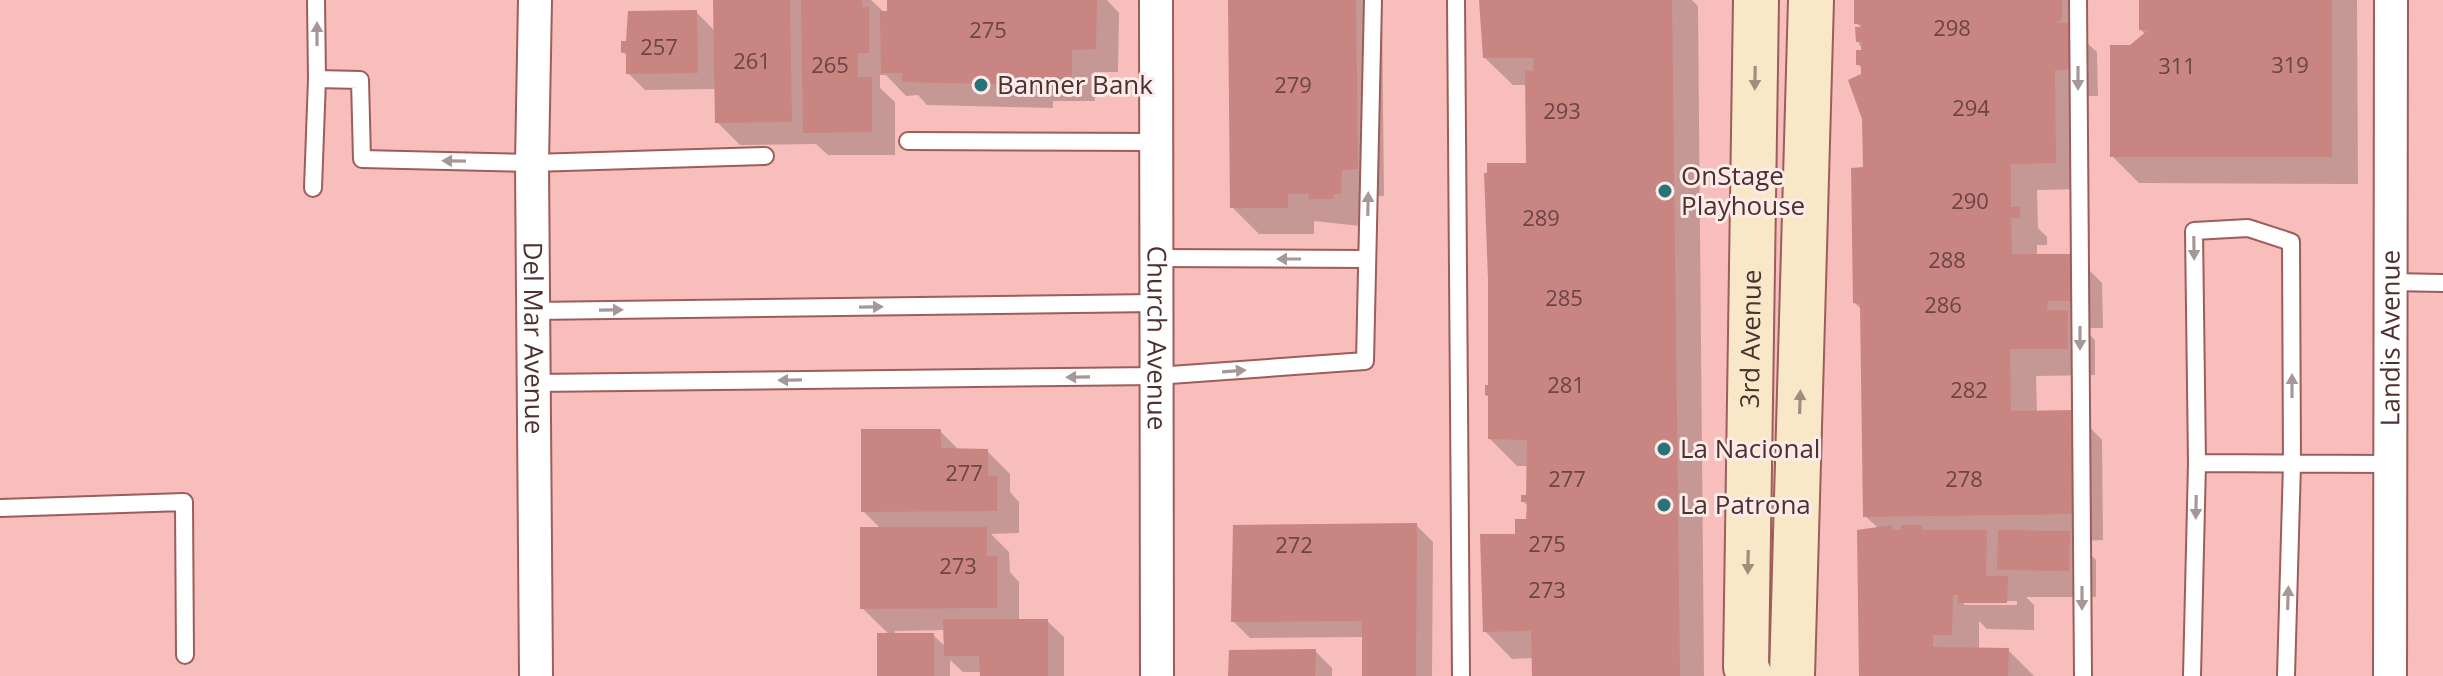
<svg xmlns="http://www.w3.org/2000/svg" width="2443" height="676" viewBox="0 0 2443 676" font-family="'Open Sans',sans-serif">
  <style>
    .shadow { fill: #0003; fill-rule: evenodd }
    .building { fill: #c88582 }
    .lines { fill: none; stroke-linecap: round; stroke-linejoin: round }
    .lane-casing { stroke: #9c5d5b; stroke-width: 20 }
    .street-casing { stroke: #9c5d5b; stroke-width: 36 }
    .secondary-casing { stroke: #9c5d5b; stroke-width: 48 }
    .lane { stroke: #fff; stroke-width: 16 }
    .street { stroke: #fff; stroke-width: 32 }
    .secondary { stroke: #f8e8c8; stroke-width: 44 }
    .oneway { fill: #a69897 }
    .oneway2 { fill: #a28c7c }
    .poi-dot { fill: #287278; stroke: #fbecea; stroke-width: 3 }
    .labels { text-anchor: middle; stroke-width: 6; stroke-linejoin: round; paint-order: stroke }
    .number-label { font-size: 22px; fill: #6c4544 }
    .poi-label { font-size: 26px; fill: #4d302f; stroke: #fbecea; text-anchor: start }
    .street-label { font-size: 26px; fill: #4d302f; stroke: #fbecea }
  </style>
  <rect width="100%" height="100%" fill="#f8bebb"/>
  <!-- shadow -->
  <path class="shadow" d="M715 0H871L885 13H889V0H1107L1119 13 1118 72H1094L1095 101H1053V108L927 105 918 95 906 96 886 75H880V88L895 102V155H828L816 144 740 145 717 122 716 89 645 90 628 73V57L623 52 696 12 715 31Z
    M1230 0H1374L1382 9 1384 196H1368L1360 226 1314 221V234H1259L1232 207Z
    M1482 0H1692L1698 6 1704 676H1534L1533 658 1512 659 1485 631 1517 536 1528 520 1529 507 1523 501 1528 497 1529 466H1517L1490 439V387L1528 165 1527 85H1513L1485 58Z
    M1857 0H2081L2088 11V44L2097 52 2098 96H2081L2083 189 2037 190 2038 228 2047 237V245H2037V256H2075L2102 283 2103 328H2083L2095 340V375L2036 376 2037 413 2075 412 2102 440 2103 540 2077 541 2096 560V597H2026L2034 605V630L1987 629 1979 621V650H2008L2034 676H1861L1872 532 1877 527 1865 516 1862 310 1855 303 1865 169 1863 70 1858 64 1863 52 1858 41 1863 29 1856 23ZM1961 601H2017V605H1965Z
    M2141 0H2357L2358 184 2139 183 2112 156 2131 47 2146 35 2141 30Z
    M940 431 959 450 987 451 1010 474V492L1019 502V533L991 534 1009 552 1010 572 1019 582V621H1047L1064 637V676H982L981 672H963L950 660V676H879L890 635 862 608 881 529 863 511ZM946 630V647L933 635H895V631Z
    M1416 525 1433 542 1432 676H1364V637L1250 638 1233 621Z
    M1315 651 1332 668V676H1230Z"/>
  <!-- building -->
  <path class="building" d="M713 0H790L792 122 715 123Z
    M801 0H862V7H869V53H858V77H872V132L803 133Z
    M887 0H1097L1096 49 1072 50V79H1031V85L902 82V73H881L880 11H887Z
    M1228 0H1356L1358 169 1342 170 1341 194H1334L1333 199H1308L1309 194H1288V208H1230Z
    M1479 0H1672L1680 676H1532L1531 631 1483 632 1480 534H1515V519H1526L1527 502H1521V495H1526L1527 440 1488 439V396L1485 395V385H1488V279L1484 173H1487V163H1526L1525 71H1533L1534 58H1483Z
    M1854 0H2062V19L2057 23H2070L2071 69 2055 70 2056 163 2011 164V207H2020V218H2011L2012 254H2075L2077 301H2048L2047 310H2068V349H2010L2011 411 2075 410 2077 514 1863 517 1860 304 1853 303 1851 168 1863 167 1862 119 1848 80 1861 74V65H1856V50H1861L1862 42H1856L1855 27H1861V24H1854Z
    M2139 0H2332V157H2110V45H2130L2148 30H2139Z
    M697 10 698 73 626 74V52L621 53V41H626L628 11Z
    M861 429H941V448L988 449V476H997V511L861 512Z
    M1417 523 1416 676H1362V621L1231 622 1233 525Z
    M1892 525 1893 530H1901V525H1922L1923 530H1987L1986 576H2008L2007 603H1958V595H1953L1952 635H1933V647L2009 648 2008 676H1859L1857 530Z
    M860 527H987V556H997V608L860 609Z
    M1998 530 2070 531 2069 571 1997 570Z
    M943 619H1048V676H980L979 656H944Z
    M877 633H934V676H877Z
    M1316 649 1315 676H1228L1229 650Z"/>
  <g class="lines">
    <!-- lane casing -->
    <g class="lane-casing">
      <path id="lane" d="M316 0 317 79 360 80 362 159 532 163 765 156
        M1456 0 1461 676
        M2078 0 2083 676
        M908 141 1156 142
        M313 188 317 79
        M1156 258 1367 259
        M2389 282 2443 283
        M533 311 1156 303
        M534 383 1156 376 1365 361 1373 0
        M2197 463 2388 464
        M0 508 184 502 185 655
        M2192 676 2197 463 2194 231 2248 228 2291 242 2292 464 2286 676"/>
    </g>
    <!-- street casing -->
    <g class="street-casing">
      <g id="street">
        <path id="s1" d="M535 0 532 163 536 676"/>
        <path id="s2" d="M1156 0 1157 676"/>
        <path id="s3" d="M2390 676 2391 0"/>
      </g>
    </g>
    <!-- secondary casing -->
    <g class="secondary-casing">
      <g id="secondary">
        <path id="s4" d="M1750 676 1746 667 1756 0"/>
        <path d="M1792 676 1811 0"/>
      </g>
    </g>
    <!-- lane -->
    <use href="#lane" class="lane"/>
    <!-- street -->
    <use href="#street" class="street"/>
    <!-- secondary -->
    <use href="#secondary" class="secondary"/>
  </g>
  <!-- one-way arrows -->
  <defs><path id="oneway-solid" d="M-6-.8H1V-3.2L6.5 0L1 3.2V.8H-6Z" transform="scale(2)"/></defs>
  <g class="oneway">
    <use href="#oneway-solid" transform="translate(317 34) rotate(-90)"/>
    <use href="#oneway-solid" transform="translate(2078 78) rotate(90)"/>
    <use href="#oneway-solid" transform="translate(454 161) rotate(-179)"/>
    <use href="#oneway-solid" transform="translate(1368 204) rotate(-89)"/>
    <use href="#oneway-solid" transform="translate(2194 248) rotate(89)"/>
    <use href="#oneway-solid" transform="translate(1289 259) rotate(-180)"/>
    <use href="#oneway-solid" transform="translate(871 307) rotate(-1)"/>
    <use href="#oneway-solid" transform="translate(611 310) rotate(-1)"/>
    <use href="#oneway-solid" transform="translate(2080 338) rotate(90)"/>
    <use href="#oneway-solid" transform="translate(1234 371) rotate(-4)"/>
    <use href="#oneway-solid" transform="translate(1078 377) rotate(179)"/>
    <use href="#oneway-solid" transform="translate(790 380) rotate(179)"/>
    <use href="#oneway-solid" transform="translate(2292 386) rotate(-90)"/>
    <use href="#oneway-solid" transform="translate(2196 507) rotate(91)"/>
    <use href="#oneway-solid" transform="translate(2082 598) rotate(90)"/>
    <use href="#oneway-solid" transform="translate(2288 598) rotate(-88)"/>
  </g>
  <g class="oneway2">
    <use href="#oneway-solid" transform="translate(1755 78) rotate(91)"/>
    <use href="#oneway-solid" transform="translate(1800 402) rotate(-88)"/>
    <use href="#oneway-solid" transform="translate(1748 562) rotate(91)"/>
  </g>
  <!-- markers -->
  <g class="poi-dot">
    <circle cx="981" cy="85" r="8"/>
    <circle cx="1665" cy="191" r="8"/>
    <circle cx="1664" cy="449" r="8"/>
    <circle cx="1664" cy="505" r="8"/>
  </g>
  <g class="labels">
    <!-- number labels -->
    <g class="number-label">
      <text x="1952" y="36">298</text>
      <text x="988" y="38">275</text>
      <text x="659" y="55">257</text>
      <text x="752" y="69">261</text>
      <text x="830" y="73">265</text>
      <text x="2290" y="73">319</text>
      <text x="2177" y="74">311</text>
      <text x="1293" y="93">279</text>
      <text x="1971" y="116">294</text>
      <text x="1562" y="119">293</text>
      <text x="1970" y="209">290</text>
      <text x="1541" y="226">289</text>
      <text x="1947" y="268">288</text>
      <text x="1564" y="306">285</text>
      <text x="1943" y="313">286</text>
      <text x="1566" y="393">281</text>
      <text x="1969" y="398">282</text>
      <text x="964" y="481">277</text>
      <text x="1567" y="487">277</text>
      <text x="1964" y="487">278</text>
      <text x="1547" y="552">275</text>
      <text x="1294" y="553">272</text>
      <text x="958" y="574">273</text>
      <text x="1547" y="598">273</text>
    </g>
    <!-- poi labels -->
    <g class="poi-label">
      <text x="997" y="94">Banner Bank</text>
      <text x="1681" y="185">OnStage<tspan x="1681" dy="30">Playhouse</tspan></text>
      <text x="1680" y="458">La Nacional</text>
      <text x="1680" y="514">La Patrona</text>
    </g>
    <!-- street labels -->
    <g class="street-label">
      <text dy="9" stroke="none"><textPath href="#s1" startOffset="338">Del Mar Avenue</textPath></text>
      <text dy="9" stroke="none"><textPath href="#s2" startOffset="338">Church Avenue</textPath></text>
      <text dy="9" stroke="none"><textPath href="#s4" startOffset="338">3rd Avenue</textPath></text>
      <text dy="9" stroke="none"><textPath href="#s3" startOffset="338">Landis Avenue</textPath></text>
    </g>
  </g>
</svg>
